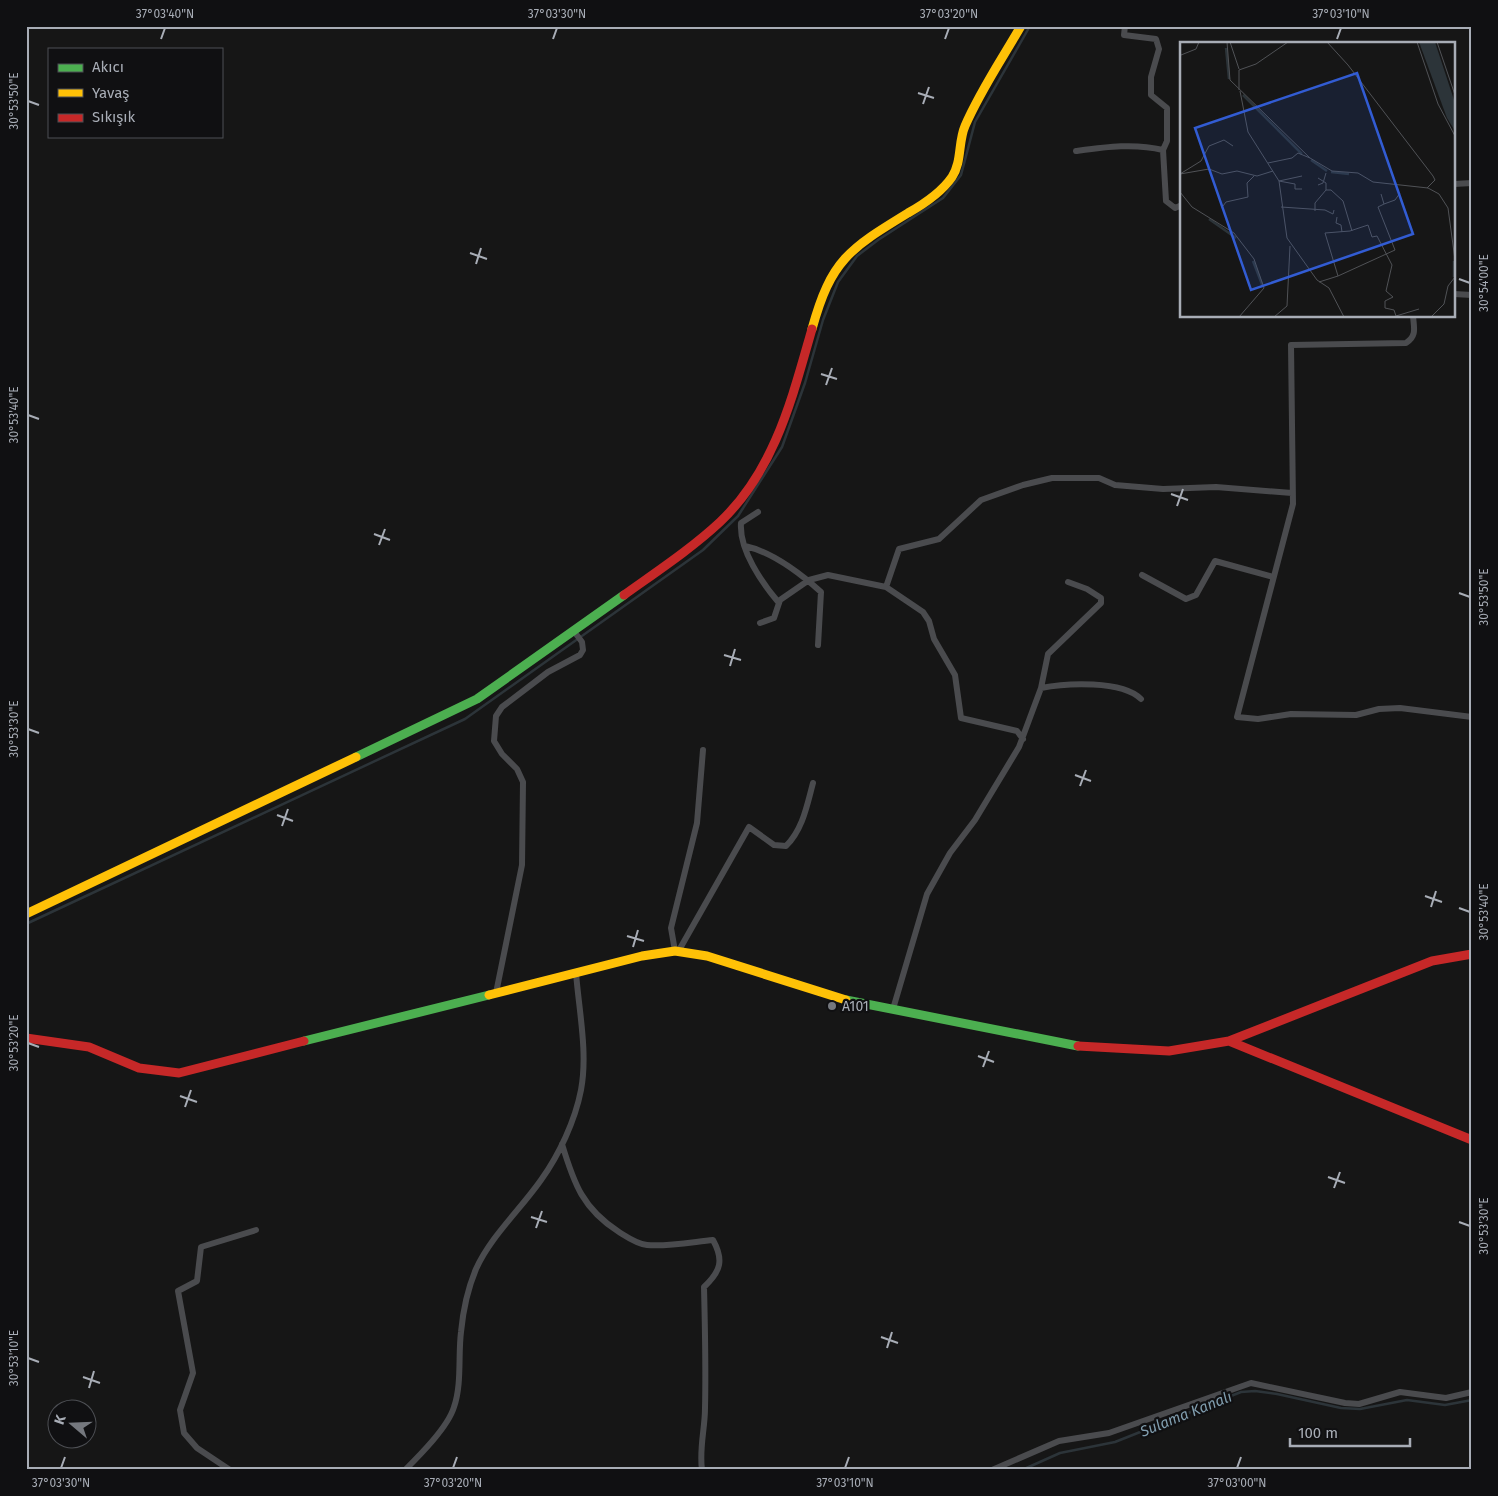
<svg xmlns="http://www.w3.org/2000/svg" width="1498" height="1496" viewBox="0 0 1498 1496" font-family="'Fira Sans',sans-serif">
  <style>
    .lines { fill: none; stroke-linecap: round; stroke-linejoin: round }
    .stream { stroke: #2c3439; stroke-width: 2.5 }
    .street { stroke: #4a4b4e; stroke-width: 6 }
    .fast { stroke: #4caf50; stroke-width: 9 }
    .slow { stroke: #ffc107; stroke-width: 9 }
    .jam { stroke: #c62828; stroke-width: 9 }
    .ticks { fill: none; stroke: #a8adb6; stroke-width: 2 }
    .poi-dot { fill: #75787e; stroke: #101012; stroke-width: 2 }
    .labels { text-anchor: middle; stroke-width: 4.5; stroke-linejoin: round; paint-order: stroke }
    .poi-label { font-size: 14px; fill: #a8adb6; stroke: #101012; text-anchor: start }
    .water-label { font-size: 15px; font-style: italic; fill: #819eaf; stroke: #101012 }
    .inset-river { fill: none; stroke: #2c3439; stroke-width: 2.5 }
    .inset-road { fill: none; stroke: #505256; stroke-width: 1 }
    .view { fill: #325cd3; fill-opacity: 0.15; stroke: #325cd3; stroke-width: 2.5 }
    .inset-edge { fill: none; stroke: #a8adb6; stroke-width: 2.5 }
    .neatline { fill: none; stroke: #a8adb6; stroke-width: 2 }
    .ticks-label { font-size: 12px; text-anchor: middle; fill: #a8adb6 }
  </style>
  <rect width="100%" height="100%" fill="#161616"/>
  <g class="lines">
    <!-- stream -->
    <path class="stream" d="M26 924 465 719 703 550 738 516 782 447 805 383 823 320 838 282 857 256 878 240 943 198 961 175 975 122 1030 26
      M1022 1470 1060 1453 1115 1442 1241 1392 1255 1391 1277 1394 1341 1408 1360 1409 1407 1400 1445 1405 1472 1400"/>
    <!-- street -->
    <path class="street" d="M1125 26 1124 35 1156 39 1159 49 1151 77V95L1167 108V141L1163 150
      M1076 151C1106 147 1134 143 1163 150L1166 201 1175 208 1182 205
      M1454 184 1472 183
      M1454 294 1472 295
      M1413 316C1414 328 1417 336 1406 343L1291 345 1293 504 1237 717 1258 719 1291 714 1356 715 1379 709 1400 708 1472 717
      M758 512 741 523C739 550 762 583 779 603
      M745 546C772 552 801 574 821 592L818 645
      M1142 575 1186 599 1196 595 1215 561 1273 577
      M886 587 899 549 939 539 981 500 1023 485 1052 478H1099L1115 485 1163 489 1216 487 1292 493
      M760 623 774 618 780 600 809 580 828 575 886 587 923 612 929 621 934 639 955 675 961 718 1017 731 1023 739
      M1041 688C1066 683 1122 680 1141 699
      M675 951 671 928 697 823 703 750
      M678 952 749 827 774 845 786 846C803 829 807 805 813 783
      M496 993 522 865 523 782 517 769 502 754 494 741 496 716 502 707 548 672 580 655 583 650 582 642 576 634
      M893 1009 927 894 950 853 975 820 1019 747 1041 688 1048 654 1101 603V598L1087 589 1068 582
      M562 1144C574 1184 583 1209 619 1232 627 1237 637 1244 647 1245 666 1247 693 1242 713 1240 724 1260 721 1271 704 1287 705 1327 706 1367 705 1408 705 1429 699 1448 702 1470
      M230 1470 197 1448 184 1433 180 1410 193 1373 178 1291 197 1281 201 1247 256 1230
      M405 1470C420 1455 448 1427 454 1407 462 1384 458 1356 461 1332 463 1311 468 1288 476 1269 491 1236 520 1210 541 1180 559 1155 575 1121 581 1090 588 1053 579 1011 576 973
      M992 1470 1059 1441 1109 1433 1251 1383 1345 1403 1359 1404 1400 1392 1446 1398 1472 1392"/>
    <!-- fast -->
    <path class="fast" d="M356 757 477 699 624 595
      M846 1000 1078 1046
      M304 1041 489 995"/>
    <!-- slow -->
    <path class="slow" d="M812 329C831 260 849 249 908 213 924 204 941 193 952 177 962 162 958 142 965 126 980 91 1002 59 1021 26
      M26 914 356 757
      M489 995 642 956 675 951 707 956 846 1000"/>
    <!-- jam -->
    <path class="jam" d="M624 595C656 572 691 549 720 522 775 470 792 398 812 329
      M26 1038 89 1047 139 1068 179 1073 304 1041
      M1229 1041 1472 1140
      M1078 1046 1169 1051 1229 1041 1432 961 1472 954"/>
  </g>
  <!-- ticks -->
  <path class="ticks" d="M161 39 165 28M553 39 557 28M945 39 949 28M1337 39 1341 28M918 93 934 98M28 101 39 105M923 104 929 87M470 253 487 259M476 264 481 248M1459 279 1470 283M821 374 837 379M826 385 832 368M28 415 39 419M1171 494 1188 500M1177 506 1183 489M374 534 390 540M379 545 385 529M1459 593 1470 597M724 655 741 660M730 666 735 649M28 729 39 733M1075 775 1091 781M1080 786 1086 770M277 815 293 821M282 826 288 809M1425 896 1442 902M1431 907 1436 891M1459 908 1470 912M627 936 644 941M633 947 638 930M28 1043 39 1047M978 1056 994 1062M983 1067 989 1051M180 1096 197 1102M185 1107 191 1090M1328 1177 1345 1183M1334 1188 1340 1172M531 1217 547 1222M1459 1222 1470 1226M536 1228 542 1211M881 1337 898 1343M887 1348 892 1332M28 1358 39 1362M83 1377 100 1383M89 1388 94 1371M61 1468 65 1457M453 1468 457 1457M845 1468 849 1457M1237 1468 1241 1457"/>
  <!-- markers -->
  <circle class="poi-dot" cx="832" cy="1006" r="5"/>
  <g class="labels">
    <!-- poi labels -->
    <g class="poi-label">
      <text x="842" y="1011">A101</text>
    </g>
    <!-- water labels -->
    <g class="water-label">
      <text transform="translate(1186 1414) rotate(-22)" y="5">Sulama Kanalı</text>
    </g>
  </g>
  <!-- overview -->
  <g transform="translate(1180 42)">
    <rect width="275" height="275" fill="#161616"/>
    <path d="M239 0H255L275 61V89L267 76Z" fill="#2c3439"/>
    <path class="inset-river" d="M46 6 49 37M63 53 122 112M131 118 147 129M151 130 169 132M29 177 56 196M73 219 83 245M274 235V219"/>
    <path class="inset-road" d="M47 0 50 38 130 116 152 129 178 131 193 140 248 146 259 152 268 166 275 218M50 0 59 27M147 0 168 23 253 134 255 138 247 146M237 0 258 62 275 94M257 0 275 53M1 13 16 7 19 0M59 48V28L76 22 108 0M60 49 68 90 99 139 107 196 137 238 149 246 164 275M88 121 112 116 118 111 130 116M0 132 29 127 42 132 57 129 77 134 93 129M0 132 21 119 29 104 44 98 53 104M99 139 115 142V147H122M99 139 122 134M138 143 143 141 146 131M146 148H151L163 159 172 189M0 150 12 165 54 191 74 217 84 246 59 275M204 162 215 158 220 151M43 164 46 160 68 155 67 141 74 134M101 165 145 168 153 172 154 168M135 169V161L146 148V141L138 136M157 175 156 181 161 183 162 190M158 234 215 208 198 165 204 162 201 152M139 240 158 234 145 191 170 189 188 183 192 195 197 194 212 223 206 249 213 255 205 259V266L214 268 216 274 239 267M94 275 107 264 110 204M251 275 264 262 268 244 275 235"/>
    <path class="view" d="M177 31 233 192 71 248 15 86Z"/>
    <rect width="275" height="275" class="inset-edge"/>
  </g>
  <!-- border -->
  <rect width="1498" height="1496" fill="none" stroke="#101012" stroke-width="55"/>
  <!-- legend -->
  <rect x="48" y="48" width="175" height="90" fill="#101012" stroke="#4d4f54"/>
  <rect x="58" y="64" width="25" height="8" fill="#4caf50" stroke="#4d4f54"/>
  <text x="92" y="72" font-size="15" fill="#a8adb6">Akıcı</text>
  <rect x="58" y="89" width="25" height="8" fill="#ffc107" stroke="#4d4f54"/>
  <text x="92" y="98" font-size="15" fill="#a8adb6">Yavaş</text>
  <rect x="58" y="114" width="25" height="8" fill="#c62828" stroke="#4d4f54"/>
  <text x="92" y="122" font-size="15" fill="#a8adb6">Sıkışık</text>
  <!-- north arrow -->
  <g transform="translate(72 1424) rotate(289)"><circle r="24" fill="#101012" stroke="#4d4f54"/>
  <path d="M0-4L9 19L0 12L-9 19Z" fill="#75787e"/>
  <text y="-8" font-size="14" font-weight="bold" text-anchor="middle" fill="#a8adb6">K</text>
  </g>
  <!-- scale -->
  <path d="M1290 1438v8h120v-8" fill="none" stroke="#a8adb6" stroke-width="2.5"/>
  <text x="1298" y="1438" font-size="15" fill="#a8adb6" stroke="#101012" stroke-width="4" paint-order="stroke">100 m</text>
  <rect x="28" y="28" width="1442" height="1440" class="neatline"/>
  <g class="ticks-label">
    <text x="165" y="18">37°03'40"N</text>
    <text x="557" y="18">37°03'30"N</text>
    <text x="949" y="18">37°03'20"N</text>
    <text x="1341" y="18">37°03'10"N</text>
    <text transform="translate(14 101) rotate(-90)" y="4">30°53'50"E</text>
    <text transform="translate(1484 283) rotate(-90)" y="4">30°54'00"E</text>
    <text transform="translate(14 415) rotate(-90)" y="4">30°53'40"E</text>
    <text transform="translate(1484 597) rotate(-90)" y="4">30°53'50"E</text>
    <text transform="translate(14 729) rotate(-90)" y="4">30°53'30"E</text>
    <text transform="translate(1484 912) rotate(-90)" y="4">30°53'40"E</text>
    <text transform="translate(14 1043) rotate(-90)" y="4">30°53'20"E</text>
    <text transform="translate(1484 1226) rotate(-90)" y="4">30°53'30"E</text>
    <text transform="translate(14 1358) rotate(-90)" y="4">30°53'10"E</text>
    <text x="61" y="1487">37°03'30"N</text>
    <text x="453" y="1487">37°03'20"N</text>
    <text x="845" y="1487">37°03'10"N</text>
    <text x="1237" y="1487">37°03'00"N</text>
  </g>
</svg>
